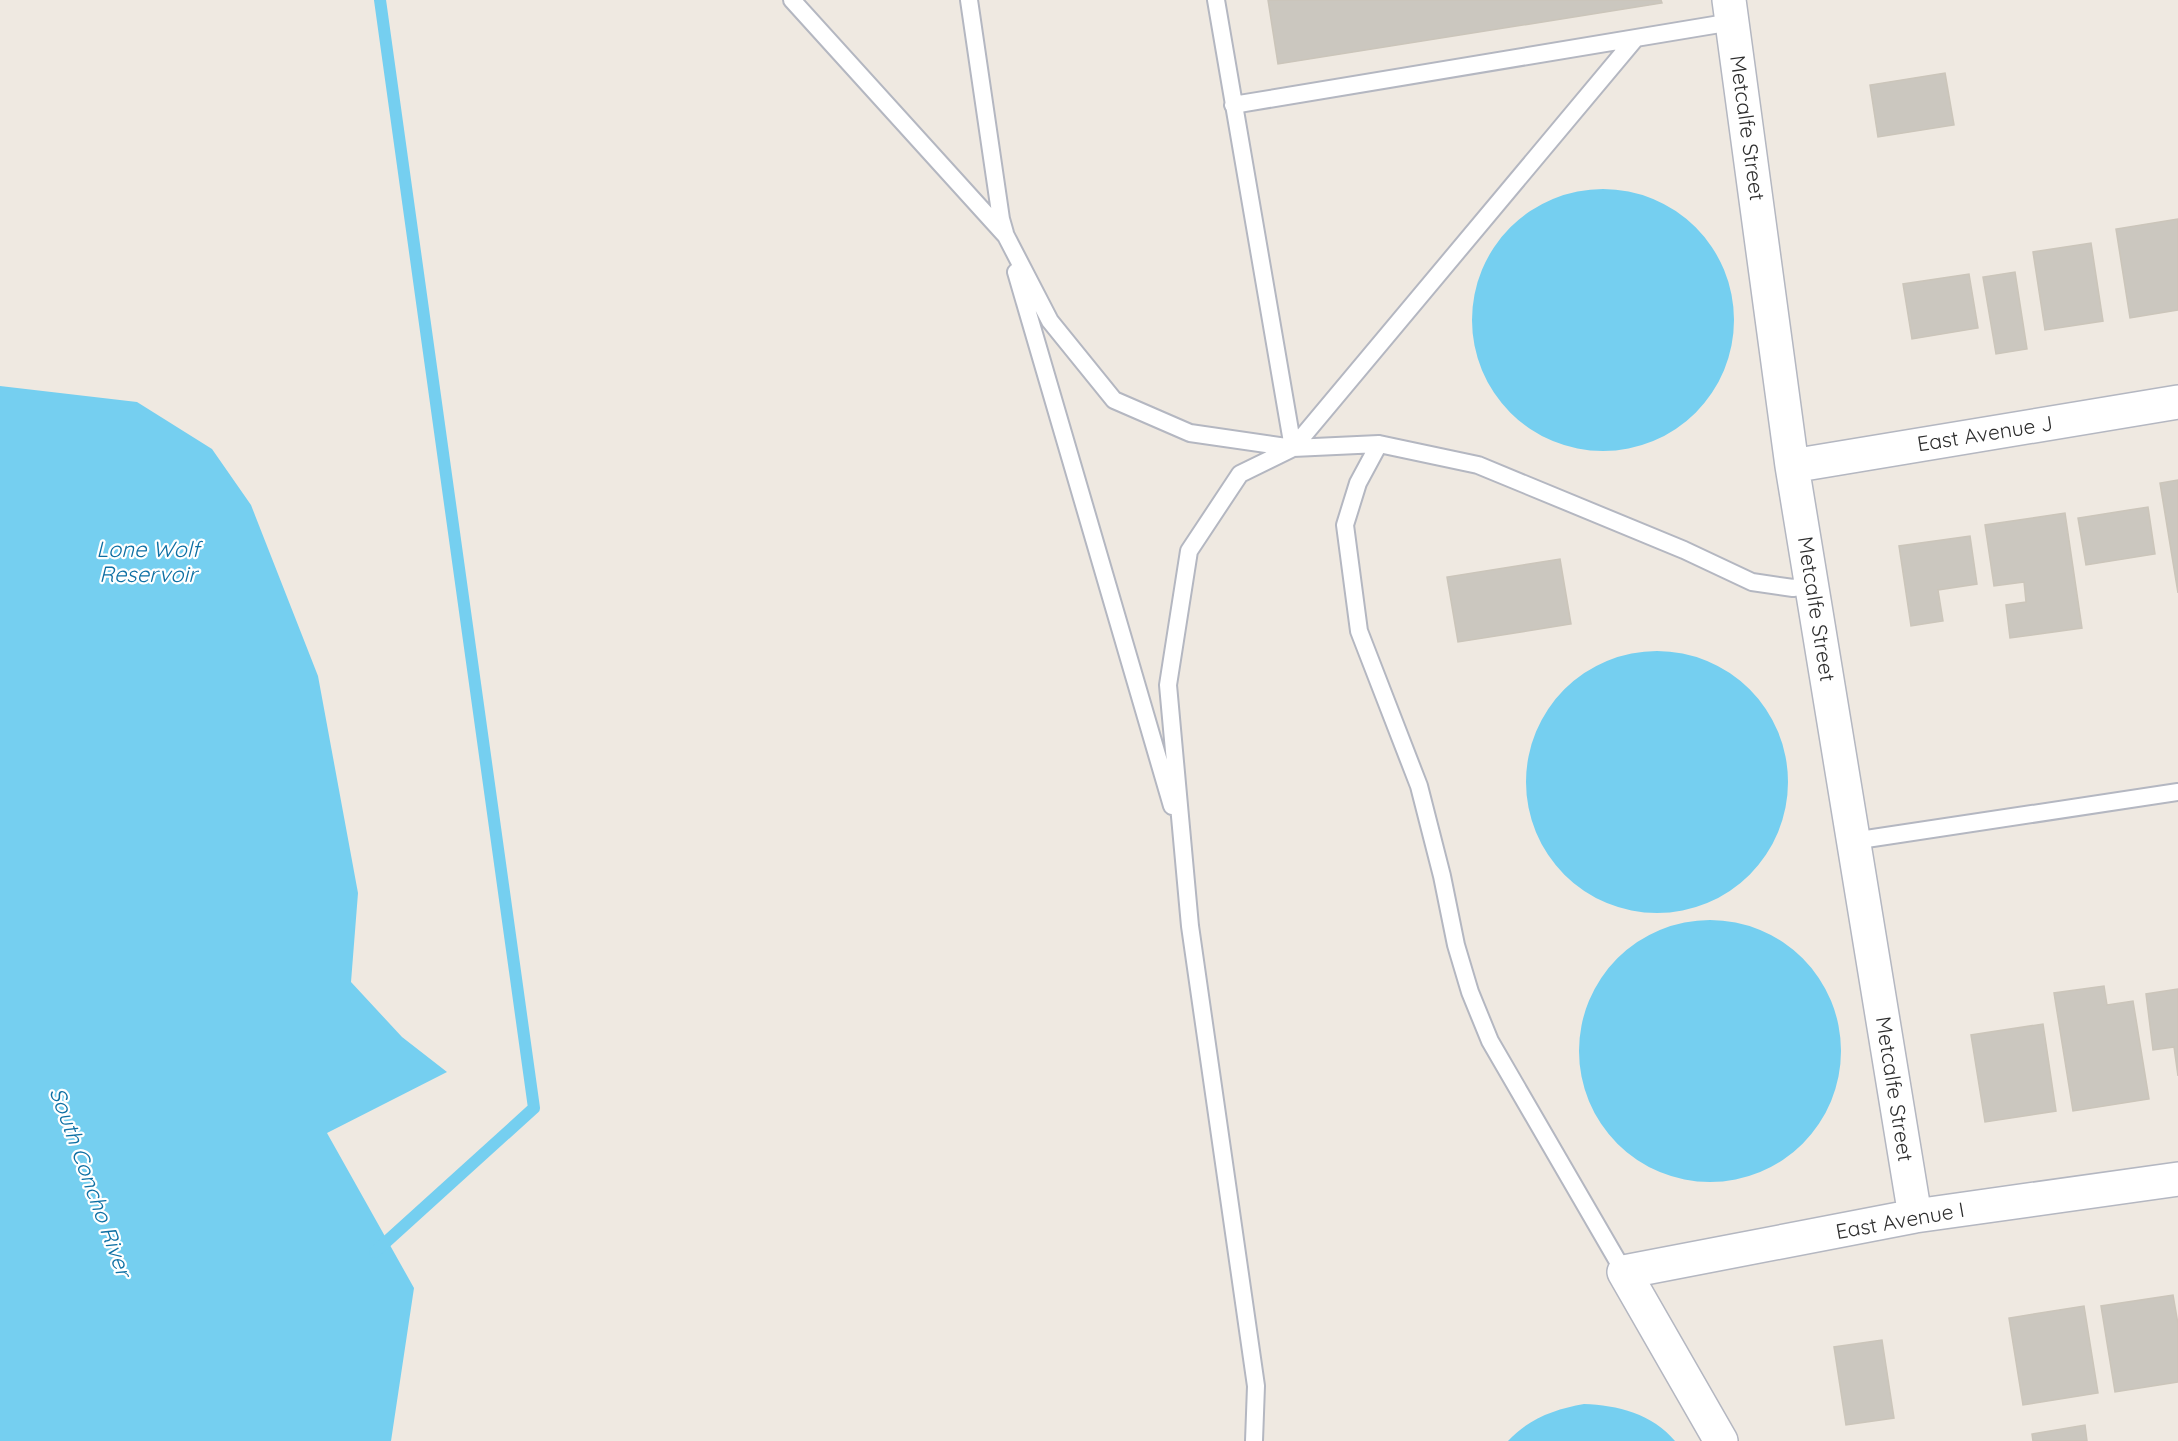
<svg xmlns="http://www.w3.org/2000/svg" width="2178" height="1441" viewBox="0 0 2178 1441" font-family="Quicksand,sans-serif">
  <style>
    .water { fill: #75cff0 }
    .lines { fill: none; stroke-linecap: round; stroke-linejoin: round }
    .stream { stroke: #75cff0; stroke-width: 12 }
    .building { fill: #cbc7bf; stroke: #cbc5ba; stroke-width: 1.5 }
    .lane-casing { stroke: #b4b7c1; stroke-width: 20 }
    .street-casing { stroke: #b4b7c1; stroke-width: 36 }
    .lane { stroke: #fff; stroke-width: 16 }
    .street { stroke: #fff; stroke-width: 33 }
    .labels { text-anchor: middle; stroke-width: 4.5; stroke-linejoin: round; paint-order: stroke }
    .street-label { font-size: 21px; fill: #2e2e2e; stroke: #fff }
    .water-label { font-size: 22px; font-style: italic; fill: #0d6fa3; stroke: #fff }
  </style>
  <rect width="100%" height="100%" fill="#efe9e1"/>
  <!-- water -->
  <path class="water" d="M1472 320a131 131 0 1 1 262 0a131 131 0 1 1-262 0Z
    M0 386 137 402 212 449 251 505 318 676 358 893 351 982 402 1037 447 1072 327 1133 414 1288 391 1441H0Z
    M1526 782a131 131 0 1 1 262 0a131 131 0 1 1-262 0Z
    M1579 1051a131 131 0 1 1 262 0a131 131 0 1 1-262 0Z
    M1584 1404C1617 1405 1653 1414 1675 1441H1508C1528 1419 1555 1409 1584 1404Z"/>
  <g class="lines">
    <!-- stream -->
    <path class="stream" d="M375 1252 534 1108 380 0"/>
  </g>
  <!-- building -->
  <path class="building" d="M1268 0H1661L1662 3 1278 64Z
    M1945 73 1954 125 1878 137 1870 85Z
    M2178 219V310L2130 318 2116 229Z
    M2091 243 2103 321 2045 330 2033 252Z
    M2015 272 2027 349 1996 354 1983 277Z
    M1969 274 1978 328 1912 339 1903 284Z
    M2178 480V593L2160 483Z
    M2148 507 2155 554 2086 565 2078 518Z
    M2065 513 2082 628 2010 638 2006 605 2026 602 2024 582 1994 586 1985 525Z
    M1970 536 1977 584 1938 590 1943 621 1911 626 1899 546Z
    M1560 559 1571 624 1458 642 1447 577Z
    M2104 986 2107 1005 2133 1001 2149 1099 2073 1111 2054 993Z
    M2178 989V1076L2174 1047 2153 1050 2146 994Z
    M2043 1024 2056 1111 1985 1122 1971 1035Z
    M2173 1295 2178 1324V1382L2115 1392 2101 1306Z
    M2084 1306 2098 1393 2023 1405 2009 1318Z
    M1882 1340 1894 1418 1846 1425 1834 1347Z
    M2085 1425 2087 1441H2033L2032 1434Z"/>
  <g class="lines">
    <!-- lane casing -->
    <g class="lane-casing">
      <path id="lane" d="M792 0 1006 236 1050 321 1114 400 1190 433 1293 448 1379 444 1478 465 1684 550 1752 582 1793 588 1812 585
        M969 0 1001 219 1005 233
        M1216 0 1293 448
        M1233 105 1732 22
        M1016 272 1172 806
        M1379 444 1358 483 1345 525 1359 631 1419 786 1442 876 1456 945 1470 992 1490 1041 1624 1272
        M1853 841 2178 792
        M1254 1441 1256 1386 1190 926 1168 685 1189 551 1240 474 1293 448 1635 39"/>
    </g>
    <!-- street casing -->
    <g class="street-casing">
      <path id="street" d="M1729 0 1792 466 1915 1216
        M1792 466 2178 402
        M1721 1441 1624 1272 1915 1216 2178 1179"/>
    </g>
    <!-- lane -->
    <use href="#lane" class="lane"/>
    <!-- street -->
    <use href="#street" class="street"/>
  </g>
  <g class="labels">
    <!-- street labels -->
    <g class="street-label">
      <text transform="translate(1747 128) rotate(82)" y="7">Metcalfe Street</text>
      <text transform="translate(1985 434) rotate(-9)" y="7">East Avenue J</text>
      <text transform="translate(1816 609) rotate(81)" y="7">Metcalfe Street</text>
      <text transform="translate(1894 1089) rotate(81)" y="7">Metcalfe Street</text>
      <text transform="translate(1900 1221) rotate(-10)" y="7">East Avenue I</text>
    </g>
    <!-- water labels -->
    <g class="water-label">
      <text x="148" y="557">Lone Wolf<tspan x="148" dy="25">Reservoir</tspan></text>
      <text transform="translate(91 1182) rotate(70)" y="8">South Concho River</text>
    </g>
  </g>
</svg>
